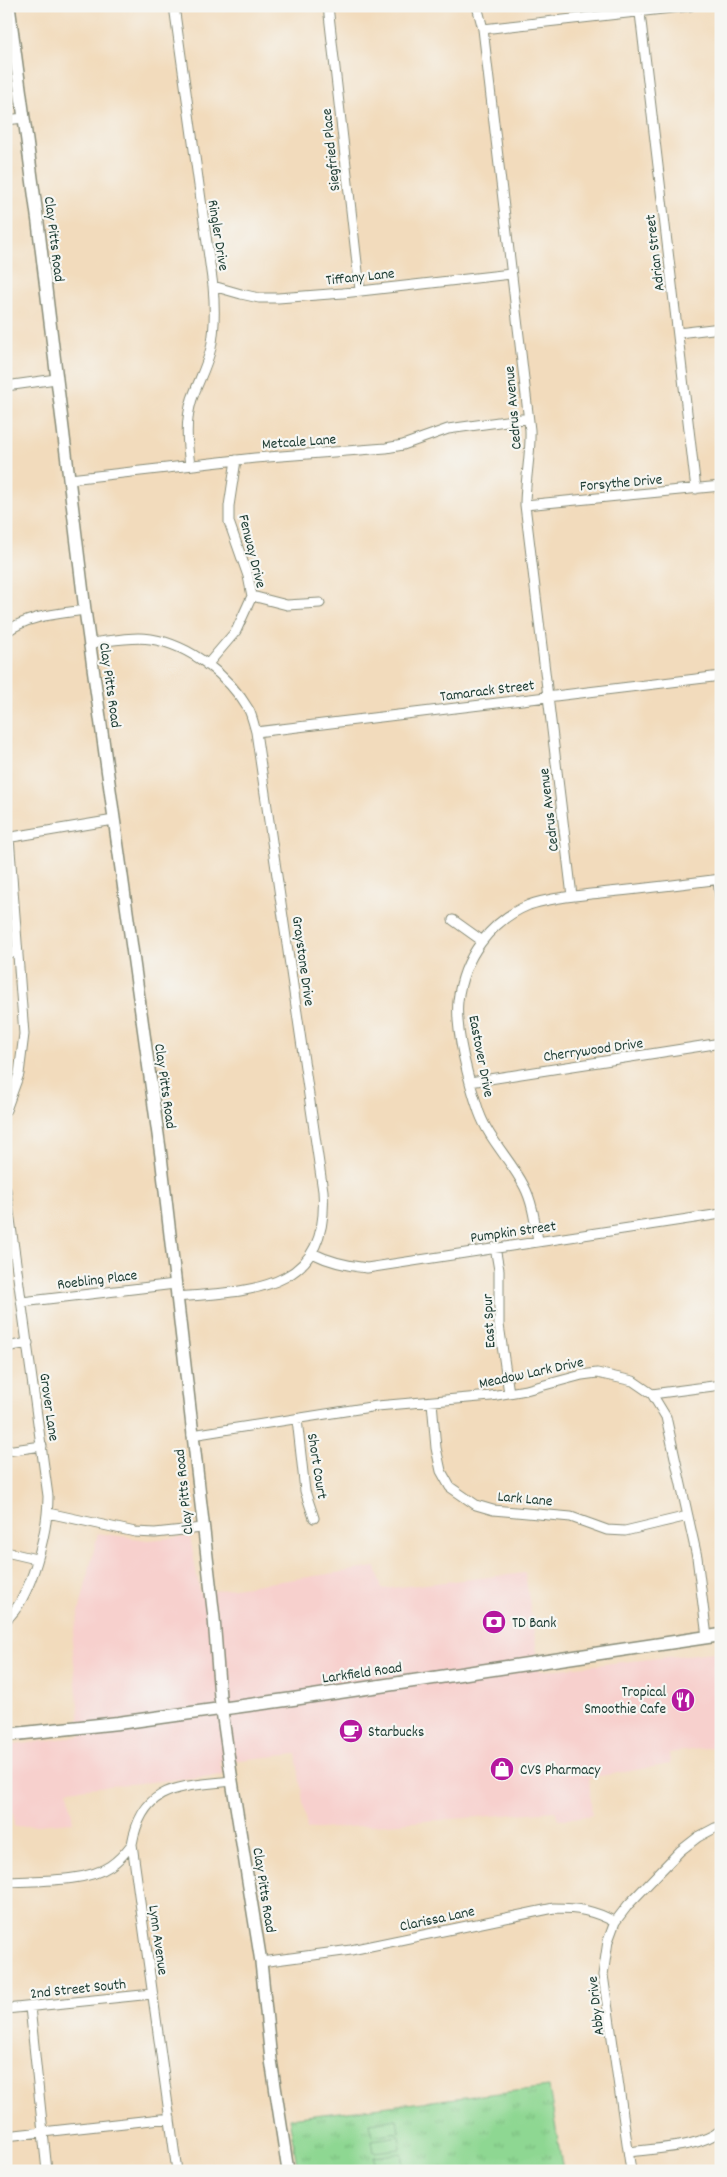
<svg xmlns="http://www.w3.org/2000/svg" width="727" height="2177" viewBox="0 0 727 2177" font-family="Dekko,sans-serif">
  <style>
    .built { fill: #f7d0cd }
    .park { fill: url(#park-tufts); stroke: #568a63 }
    .pitch { fill: #8ed792; stroke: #568a63 }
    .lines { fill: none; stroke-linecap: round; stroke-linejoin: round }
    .minor-casing { stroke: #888c78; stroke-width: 11 }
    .tertiary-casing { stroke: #888c78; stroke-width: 14 }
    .secondary-casing { stroke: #888c78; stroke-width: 15 }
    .minor { stroke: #fff; stroke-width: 9 }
    .tertiary { stroke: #fff; stroke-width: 11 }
    .secondary { stroke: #fff; stroke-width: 12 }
    .labels { text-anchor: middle; stroke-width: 4.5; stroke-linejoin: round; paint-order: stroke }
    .street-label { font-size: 15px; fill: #1f3d34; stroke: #f6f6f2 }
    .poi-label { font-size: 15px; fill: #1f3d34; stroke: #f6f6f2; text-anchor: start }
  </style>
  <defs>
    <pattern id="park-tufts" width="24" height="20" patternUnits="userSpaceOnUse" patternTransform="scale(1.25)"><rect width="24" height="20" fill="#8ed792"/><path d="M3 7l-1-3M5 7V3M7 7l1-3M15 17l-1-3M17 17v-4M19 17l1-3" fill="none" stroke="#7ab97e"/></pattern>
  </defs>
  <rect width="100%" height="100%" fill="#f6f6f2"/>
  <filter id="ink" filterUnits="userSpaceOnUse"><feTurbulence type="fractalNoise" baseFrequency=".02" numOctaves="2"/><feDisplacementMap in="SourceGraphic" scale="10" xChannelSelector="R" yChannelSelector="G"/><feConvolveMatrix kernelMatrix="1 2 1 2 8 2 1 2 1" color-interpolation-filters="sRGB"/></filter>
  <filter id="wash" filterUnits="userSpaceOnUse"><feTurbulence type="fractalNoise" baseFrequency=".0096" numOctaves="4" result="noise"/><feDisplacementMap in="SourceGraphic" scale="20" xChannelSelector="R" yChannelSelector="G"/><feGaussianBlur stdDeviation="1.12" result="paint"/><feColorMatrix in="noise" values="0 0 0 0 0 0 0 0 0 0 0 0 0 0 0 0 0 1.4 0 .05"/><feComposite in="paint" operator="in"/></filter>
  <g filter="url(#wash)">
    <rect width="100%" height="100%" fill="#f2dbbc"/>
    <!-- built -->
    <path class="built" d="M98 1533 148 1540 190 1536 200 1593 376 1567 382 1589 525 1573 540 1671 721 1651V1746L669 1753 670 1764 589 1778 592 1815 559 1820 555 1811 307 1830 296 1754 219 1762 224 1775 68 1790 73 1822 14 1827 13 1814H6V1746L81 1736 72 1641Z"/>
    <!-- park -->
    <path class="park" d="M549 2087 563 2171H298L289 2118Z"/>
    <!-- pitch -->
    <path class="pitch" d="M397 2119 399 2132 372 2136 370 2123Z
      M399 2136 401 2149 374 2152 372 2140Z
      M402 2153 404 2166 376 2170 374 2157Z"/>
  </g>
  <g filter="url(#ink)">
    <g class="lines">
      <!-- minor casing -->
      <g class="minor-casing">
        <path id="minor" d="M174 6 213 286C215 307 215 328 211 348 207 366 198 382 192 399 185 421 187 443 190 465
          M328 6 360 290
          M477 6 483 29 530 430C531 455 525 480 525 505L572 896
          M640 13 696 489
          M483 29 690 6
          M6 120 24 118
          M213 286 241 294 259 298H278L343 293 511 274
          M678 333 721 328
          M6 386 56 379
          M70 479 255 458 386 448 403 445 448 429 528 418
          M525 505 721 486
          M252 596 287 605 320 603
          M6 632C29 615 58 614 85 610
          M90 643C110 641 132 636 151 639 190 645 229 676 249 710 252 716 254 725 256 732L323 1191C330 1291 253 1291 176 1297
          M207 665 236 631 252 596 248 576 229 522V506L236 460
          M256 732 721 676
          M6 838 114 820
          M718 880 721 906
          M453 920 481 940
          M6 953 18 952
          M470 1082 721 1043
          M6 1110 19 1074 24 1034 9 837
          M6 1190 48 1496C48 1530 32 1597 6 1620
          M538 1241C535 1223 533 1203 524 1186 511 1160 489 1140 479 1112 469 1083 455 1031 458 1001 463 958 490 921 529 905 551 897 577 896 600 893 640 889 681 884 721 879
          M495 1247 499 1270V1325L509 1393
          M312 1253C330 1262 347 1266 367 1268L721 1214
          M22 1302 175 1284
          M6 1347 28 1343
          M652 1394 721 1385
          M432 1402 436 1448 441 1471 450 1487 476 1505 493 1510 571 1517 607 1530 625 1531 688 1516
          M297 1419 305 1491 314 1518
          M192 1435 377 1406 491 1396 526 1390 582 1375 597 1373 633 1381 652 1394 666 1417 697 1557 707 1637
          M6 1451 42 1446
          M48 1513 135 1532 155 1533 202 1528
          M6 1552 36 1559
          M6 1882C36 1880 85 1883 110 1866 119 1860 126 1852 132 1844
          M261 1962 351 1950 554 1908C578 1908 593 1910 615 1922
          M30 2007 47 2171
          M6 2009 152 1994
          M6 2136 170 2118
          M629 2152C655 2148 700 2148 721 2130
          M177 2171 132 1844C143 1783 181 1787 232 1781
          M631 2171 603 1975 608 1941 615 1922 628 1905 680 1851 698 1837 715 1828 721 1827"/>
      </g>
      <!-- tertiary casing -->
      <g class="tertiary-casing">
        <path id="tertiary" d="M9 6 38 223 85 610 161 1156 214 1618 220 1697 232 1781 261 1962 271 2060 288 2171"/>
      </g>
      <!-- secondary casing -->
      <g class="secondary-casing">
        <path id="secondary" d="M6 1735 118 1723 293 1699 721 1635"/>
      </g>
      <!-- minor -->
      <use href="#minor" class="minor"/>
      <!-- tertiary -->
      <use href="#tertiary" class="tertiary"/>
      <!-- secondary -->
      <use href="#secondary" class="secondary"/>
    </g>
  </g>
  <!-- icons -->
  <defs>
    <g id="bank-disc" transform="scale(1.25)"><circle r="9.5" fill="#b5179e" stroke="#f6f6f2"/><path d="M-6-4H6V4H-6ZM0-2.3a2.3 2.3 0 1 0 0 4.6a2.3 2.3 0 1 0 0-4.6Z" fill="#fff"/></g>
    <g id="restaurant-disc" transform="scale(1.25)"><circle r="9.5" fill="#b5179e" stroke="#f6f6f2"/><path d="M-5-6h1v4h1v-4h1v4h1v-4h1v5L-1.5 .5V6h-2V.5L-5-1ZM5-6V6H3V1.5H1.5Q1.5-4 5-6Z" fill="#fff"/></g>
    <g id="cafe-disc" transform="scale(1.25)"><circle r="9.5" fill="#b5179e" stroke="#f6f6f2"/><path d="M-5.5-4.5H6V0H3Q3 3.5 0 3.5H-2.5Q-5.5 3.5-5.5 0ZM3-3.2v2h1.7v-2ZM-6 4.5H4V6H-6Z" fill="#fff"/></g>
    <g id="shop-disc" transform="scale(1.25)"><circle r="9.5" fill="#b5179e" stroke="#f6f6f2"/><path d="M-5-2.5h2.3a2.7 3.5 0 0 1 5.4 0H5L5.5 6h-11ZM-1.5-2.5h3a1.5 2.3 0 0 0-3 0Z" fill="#fff"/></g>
  </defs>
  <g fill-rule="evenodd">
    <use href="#bank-disc" x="494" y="1622"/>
    <use href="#restaurant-disc" x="683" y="1700"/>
    <use href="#cafe-disc" x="351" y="1731"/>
    <use href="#shop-disc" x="502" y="1769"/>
  </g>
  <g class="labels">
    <!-- street labels -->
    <g class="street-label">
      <text transform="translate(330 150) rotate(-96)" y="5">Siegfried Place</text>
      <text transform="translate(219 235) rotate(81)" y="5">Ringler Drive</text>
      <text transform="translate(55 239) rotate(83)" y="5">Clay Pitts Road</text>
      <text transform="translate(654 253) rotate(-97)" y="5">Adrian Street</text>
      <text transform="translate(360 276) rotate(-6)" y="5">Tiffany Lane</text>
      <text transform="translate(512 408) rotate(-95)" y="5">Cedrus Avenue</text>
      <text transform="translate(299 441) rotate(-4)" y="5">Metcale Lane</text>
      <text transform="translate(621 482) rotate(-5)" y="5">Forsythe Drive</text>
      <text transform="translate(253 551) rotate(76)" y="5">Fenway Drive</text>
      <text transform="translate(111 685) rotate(82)" y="5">Clay Pitts Road</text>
      <text transform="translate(487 690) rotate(-7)" y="5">Tamarack Street</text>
      <text transform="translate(548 810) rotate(-97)" y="5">Cedrus Avenue</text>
      <text transform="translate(304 961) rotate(82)" y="5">Graystone Drive</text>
      <text transform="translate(593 1049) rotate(-8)" y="5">Cherrywood Drive</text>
      <text transform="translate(482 1056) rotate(79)" y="5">Eastover Drive</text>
      <text transform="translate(166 1086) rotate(82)" y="5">Clay Pitts Road</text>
      <text transform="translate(513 1231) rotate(-8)" y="5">Pumpkin Street</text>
      <text transform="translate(97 1279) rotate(-7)" y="5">Roebling Place</text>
      <text transform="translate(488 1321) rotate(-93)" y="5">East Spur</text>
      <text transform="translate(531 1372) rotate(-12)" y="5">Meadow Lark Drive</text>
      <text transform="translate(50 1407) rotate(82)" y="5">Grover Lane</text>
      <text transform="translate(318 1466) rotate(81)" y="5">Short Court</text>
      <text transform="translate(183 1492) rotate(-96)" y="5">Clay Pitts Road</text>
      <text transform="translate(525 1498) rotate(5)" y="5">Lark Lane</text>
      <text transform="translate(362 1672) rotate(-8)" y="5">Larkfield Road</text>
      <text transform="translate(265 1890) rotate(81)" y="5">Clay Pitts Road</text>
      <text transform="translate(437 1918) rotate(-12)" y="5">Clarissa Lane</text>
      <text transform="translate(159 1940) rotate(82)" y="5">Lynn Avenue</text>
      <text transform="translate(78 1988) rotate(-6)" y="5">2nd Street South</text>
      <text transform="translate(595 2006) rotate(-97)" y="5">Abby Drive</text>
    </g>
    <!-- poi labels -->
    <g class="poi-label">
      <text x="512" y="1627">TD Bank</text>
      <text x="666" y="1696" text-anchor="end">Tropical<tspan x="666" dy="17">Smoothie Cafe</tspan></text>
      <text x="368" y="1736">Starbucks</text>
      <text x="520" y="1774">CVS Pharmacy</text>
    </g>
  </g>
  <!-- margin -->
  <rect width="727" height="2177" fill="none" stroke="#f6f6f2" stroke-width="25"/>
</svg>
